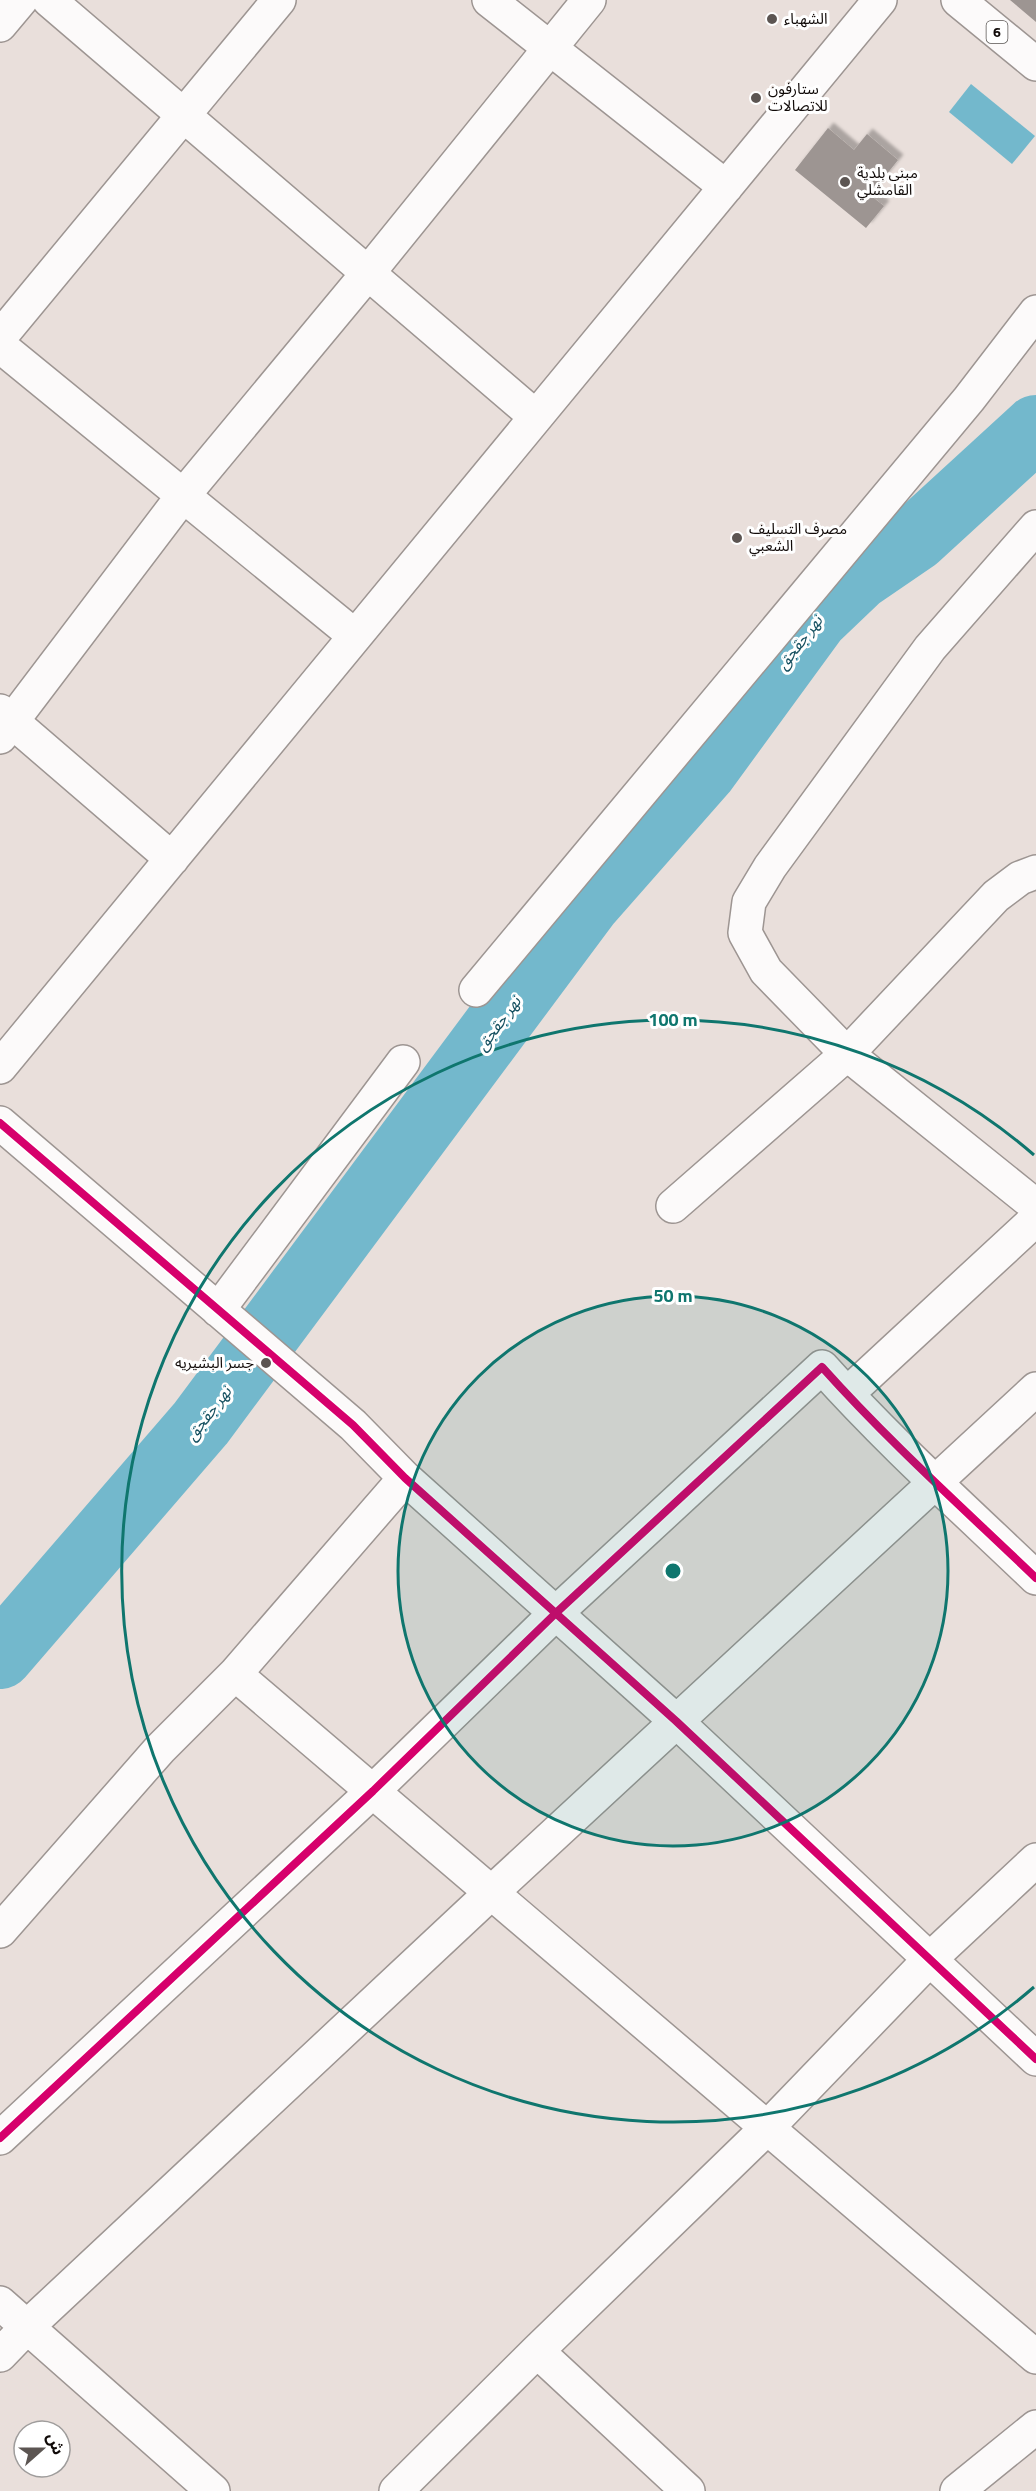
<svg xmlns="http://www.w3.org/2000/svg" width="1036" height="2491" viewBox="0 0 1036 2491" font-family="'Titillium Web','Noto Sans Arabic',sans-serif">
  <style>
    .water { fill: #73b8cc }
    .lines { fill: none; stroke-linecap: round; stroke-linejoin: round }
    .river { stroke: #73b8cc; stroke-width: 66 }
    .building { fill: #9d9592; filter: url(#shadow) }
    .minor-casing { stroke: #9d9592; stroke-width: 36 }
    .highway-casing { stroke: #9d9592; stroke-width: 36 }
    .minor { stroke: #fcfafa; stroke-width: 33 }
    .highway { stroke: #fcfafa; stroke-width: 33 }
    .cycleway-casing { stroke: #fff; stroke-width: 11 }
    .cycleway { stroke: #d6006c; stroke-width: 8 }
    .ring { fill: none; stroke: #0f766e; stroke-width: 3 }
    .poi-dot { fill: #5c5552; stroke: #fff; stroke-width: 2 }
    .labels { text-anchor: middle; stroke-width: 6; stroke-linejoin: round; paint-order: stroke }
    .shield { fill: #fff; stroke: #585452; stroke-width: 1.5 }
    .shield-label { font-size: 14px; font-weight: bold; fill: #100a08 }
    .poi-label { font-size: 15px; fill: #100a08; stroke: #fff; text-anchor: start }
    .water-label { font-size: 16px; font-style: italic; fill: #165060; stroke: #fff }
    .centre { fill: #0f766e; stroke: #fff; stroke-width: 3 }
    .ring-label { font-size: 18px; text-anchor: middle; font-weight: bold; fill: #0f766e; stroke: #fff; stroke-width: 6; stroke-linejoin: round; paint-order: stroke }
  </style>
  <defs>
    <filter id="shadow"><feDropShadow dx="5.5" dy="-5.5" stdDeviation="1.5" flood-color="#0004"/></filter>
  </defs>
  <rect width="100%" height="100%" fill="#e9dfdb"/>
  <!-- water -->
  <path class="water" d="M971 84 1035 136 1012 164 949 112Z"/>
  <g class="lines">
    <!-- river -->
    <path class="river" d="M0 1656 201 1423 587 904 704 771 815 619 859 577 916 538 1036 428"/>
  </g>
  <!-- building -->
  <path class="building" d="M1010 0H1036V22Z
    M828 128 854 150 867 134 898 160 870 195 884 206 866 228 795 170Z"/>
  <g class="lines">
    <!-- minor casing -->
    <g class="minor-casing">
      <path id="minor" d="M49 0 536 417
        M489 0 726 187
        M0 25 21 0
        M0 337 279 0
        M0 346 355 636
        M1036 527 930 648 770 867 749 902 745 933 766 971 847 1054 1036 1206
        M0 711 172 859
        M0 737 182 497 368 273 589 0
        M476 990 969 399 1036 312
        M0 1067 880 0
        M0 1123 353 1425 405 1478 676 1721 1036 2059
        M673 1206 847 1054 996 896 1020 878 1036 872
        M218 1310 403 1062
        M847 1394 1036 1219
        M235 1674 1036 2357
        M0 1931 160 1749 235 1674 405 1478
        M0 2138 373 1791 557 1612 822 1367C889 1442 964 1509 1036 1578
        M0 2303 213 2491
        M537 2351 688 2491
        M0 2355 28 2326 492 1892 1036 1389
        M396 2491 537 2351 768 2127 929 1960 1036 1860
        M957 2491 1036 2427"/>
    </g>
    <!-- highway casing -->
    <g class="highway-casing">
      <path id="highway" d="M958 0 1036 64"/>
    </g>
    <!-- minor -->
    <use href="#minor" class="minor"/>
    <!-- highway -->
    <use href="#highway" class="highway"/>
    <!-- cycleway casing -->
    <g class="cycleway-casing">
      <path id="cycleway" d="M0 1123 353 1425 405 1478 676 1721 1036 2059
        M0 2138 373 1791 557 1612 822 1367C889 1442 964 1509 1036 1578"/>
    </g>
    <!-- cycleway -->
    <use href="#cycleway" class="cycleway"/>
  </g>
  <!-- distance rings -->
  <circle cx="673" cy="1571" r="275" fill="#0f766e" fill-opacity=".12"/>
  <g class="ring">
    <circle cx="673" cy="1571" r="275"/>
    <path d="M1034 1987A551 551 0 1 1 1034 1155"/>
  </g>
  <!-- markers -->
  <g class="poi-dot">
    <circle cx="772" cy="19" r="6"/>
    <circle cx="756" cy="98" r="6"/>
    <circle cx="845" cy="182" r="6"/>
    <circle cx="737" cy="538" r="6"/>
    <circle cx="266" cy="1363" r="6"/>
  </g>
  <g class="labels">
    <!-- shield labels -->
    <rect class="shield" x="986.5" y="21" width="21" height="22" rx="4.5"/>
    <g class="shield-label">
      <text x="997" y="37">6</text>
    </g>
    <!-- poi labels -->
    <g class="poi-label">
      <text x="784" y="24">الشهباء</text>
      <text x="768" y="94">ستارفون<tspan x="768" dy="17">للاتصالات</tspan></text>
      <text x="857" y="178">مبنى بلدية<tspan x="857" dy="17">القامشلي</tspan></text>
      <text x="749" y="534">مصرف التسليف<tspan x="749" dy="17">الشعبي</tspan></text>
      <text x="254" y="1368" text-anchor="end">جسر البشيريه</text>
    </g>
    <!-- water labels -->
    <g class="water-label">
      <text transform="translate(799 642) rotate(-52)" y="6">نهر جقجق</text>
      <text transform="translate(498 1023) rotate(-53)" y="6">نهر جقجق</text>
      <text transform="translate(208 1413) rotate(-52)" y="6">نهر جقجق</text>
    </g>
  </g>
  <circle cx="673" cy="1571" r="9" class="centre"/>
  <g class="ring-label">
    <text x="673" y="1026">100 m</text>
    <text x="673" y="1302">50 m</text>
  </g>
  <!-- north arrow -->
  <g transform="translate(42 2449) rotate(69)"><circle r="28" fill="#ffffff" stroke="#9f9d9c" stroke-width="1.5"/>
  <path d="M0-4.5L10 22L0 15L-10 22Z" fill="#5c5552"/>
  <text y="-9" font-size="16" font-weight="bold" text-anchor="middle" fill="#100a08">ش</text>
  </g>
</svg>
